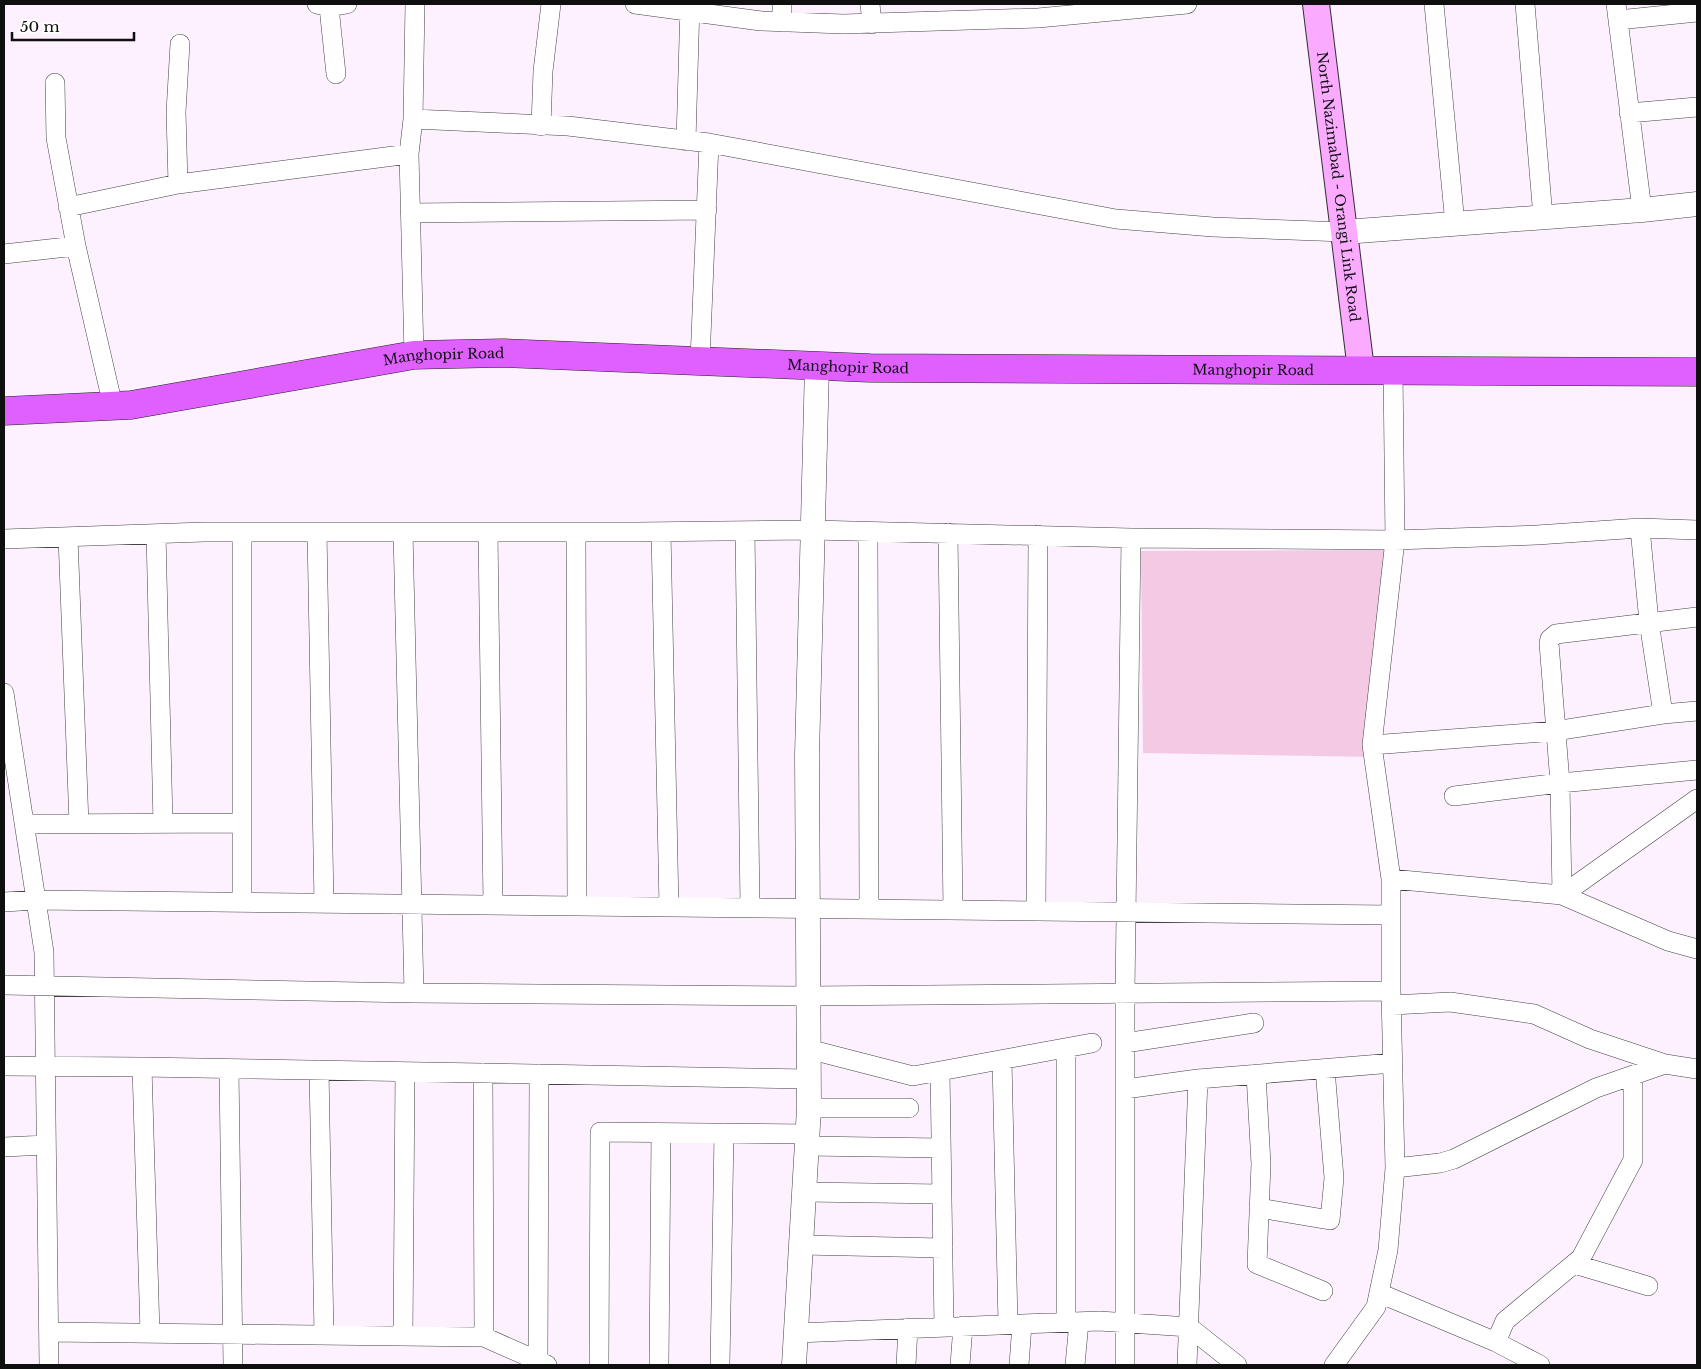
<svg xmlns="http://www.w3.org/2000/svg" width="1701" height="1369" viewBox="0 0 1701 1369" font-family="'Libre Baskerville',serif">
  <style>
    .pitch { fill: #f3c9e3 }
    .lines { fill: none; stroke-linecap: round; stroke-linejoin: round }
    .minor-casing { stroke: #424242; stroke-width: 20 }
    .tertiary-casing { stroke: #424242; stroke-width: 25 }
    .secondary-casing { stroke: #313131; stroke-width: 28 }
    .primary-casing { stroke: #202020; stroke-width: 29 }
    .minor { stroke: #fff; stroke-width: 19 }
    .tertiary { stroke: #fff; stroke-width: 24 }
    .secondary { stroke: #faabff; stroke-width: 26 }
    .primary { stroke: #e060ff; stroke-width: 28 }
    .labels { text-anchor: middle; stroke-width: 5; stroke-linejoin: round; paint-order: stroke }
    .street-label { font-size: 14px; fill: #0f0f0f; stroke: #fff }
  </style>
  <rect width="100%" height="100%" fill="#fdf0ff"/>
  <!-- pitch -->
  <path class="pitch" d="M1386 550 1376 757 1143 753 1141 551Z"/>
  <g class="lines">
    <!-- minor casing -->
    <g class="minor-casing">
      <path id="minor" d="M317 4 329 7 336 74
        M328 4 329 7 347 4
        M635 4 761 21 843 24 1038 18 1187 4
        M870 4 872 24
        M1434 4 1455 224
        M1525 4 1543 217
        M1616 4 1642 210
        M1618 20 1697 12
        M782 22V4
        M55 83 56 138 76 246 113 406
        M1629 113 1697 107
        M413 119 568 126 709 143 1116 219 1213 227 1344 232
        M541 126 543 71 551 4
        M686 141 690 4
        M178 184 176 112 180 44
        M68 207 178 184 409 154
        M410 213 707 210
        M4 254 76 246
        M414 355 409 154 413 119 415 4
        M700 361 709 143
        M1640 528 1649 622 1663 714
        M745 531 750 907
        M242 532V902
        M317 532 324 903
        M403 532 414 993
        M488 532 493 905
        M576 532 577 905
        M661 532 669 907
        M868 532 869 908
        M948 533 953 910
        M156 534 163 823
        M68 537 79 824
        M4 539 204 532H638L813 530 1131 538 1395 540 1537 535 1640 528 1697 530
        M1697 617 1556 634 1550 639 1549 643 1560 783 1562 895 1668 941 1697 949
        M4 693 44 952 49 1365
        M1372 745 1555 731 1663 714 1697 711
        M1454 796 1560 783 1697 770
        M24 824 242 823
        M1391 879 1562 895 1697 799
        M4 902 36 900 1391 915
        M1036 911 1038 535
        M4 985 414 993 808 996 1391 991
        M1392 1005 1450 1002 1534 1014 1590 1039 1665 1064 1697 1069
        M1125 1043 1254 1023
        M808 1049 913 1076 1092 1043
        M1002 1060 1008 1324
        M4 1066 142 1067 809 1079
        M142 1067 150 1333
        M229 1069 233 1365
        M319 1070 324 1335
        M940 1071 944 1327
        M483 1073 484 1337
        M1256 1074 1261 1164 1257 1264 1323 1291
        M1125 1089 1198 1079 1393 1063
        M809 1108H909
        M807 1146 941 1148
        M4 1147 46 1145
        M1395 1168 1440 1163 1454 1159 1596 1088 1665 1064
        M804 1192 942 1194
        M1259 1208 1330 1220 1334 1178 1325 1069
        M801 1245 943 1248
        M1574 1264 1648 1286
        M1379 1293 1496 1342
        M1066 1322V1048
        M49 1332 484 1337 547 1365
        M796 1333 1099 1321 1189 1327 1237 1365
        M403 1336 405 1072
        M538 1361 539 1074
        M599 1365 600 1132 807 1134
        M659 1365 661 1133
        M720 1365 724 1133
        M906 1365 908 1328
        M960 1365 963 1326
        M1019 1365 1022 1324
        M1075 1365 1079 1322
        M1125 1365V992L1131 538
        M1187 1365 1198 1079
        M1334 1365 1376 1307 1388 1250 1395 1168 1391 991V879L1372 745 1395 540 1393 370
        M1540 1365 1496 1342 1505 1321 1581 1258 1633 1160V1085"/>
    </g>
    <!-- tertiary casing -->
    <g class="tertiary-casing">
      <path id="tertiary" d="M1344 232 1642 210 1697 204
        M794 1365 809 1108 807 755 817 366"/>
    </g>
    <!-- secondary casing -->
    <g class="secondary-casing">
      <g id="secondary">
        <path id="s1" d="M1316 4 1361 370"/>
      </g>
    </g>
    <!-- primary casing -->
    <g class="primary-casing">
      <g id="primary">
        <path id="s2" d="M4 411 131 405 414 355 503 353 870 368 1697 372"/>
      </g>
    </g>
    <!-- minor -->
    <use href="#minor" class="minor"/>
    <!-- tertiary -->
    <use href="#tertiary" class="tertiary"/>
    <!-- secondary -->
    <use href="#secondary" class="secondary"/>
    <!-- primary -->
    <use href="#primary" class="primary"/>
  </g>
  <g class="labels">
    <!-- street labels -->
    <g class="street-label">
      <text dy="5" stroke="none"><textPath href="#s1" startOffset="184">North Nazimabad - Orangi Link Road</textPath></text>
      <text dy="5" stroke="none"><textPath href="#s2" startOffset="444">Manghopir Road</textPath></text>
      <text dy="5" stroke="none"><textPath href="#s2" startOffset="849">Manghopir Road</textPath></text>
      <text dy="5" stroke="none"><textPath href="#s2" startOffset="1254">Manghopir Road</textPath></text>
    </g>
  </g>
  <!-- border -->
  <rect width="1701" height="1369" fill="none" stroke="#0f0f0f" stroke-width="10"/>
  <!-- scale -->
  <path d="M12 32v8h122v-8" fill="none" stroke="#0f0f0f" stroke-width="2.5"/>
  <text x="20" y="32" font-size="15" fill="#0f0f0f" stroke="#ffffff" stroke-width="4" paint-order="stroke">50 m</text>
</svg>
